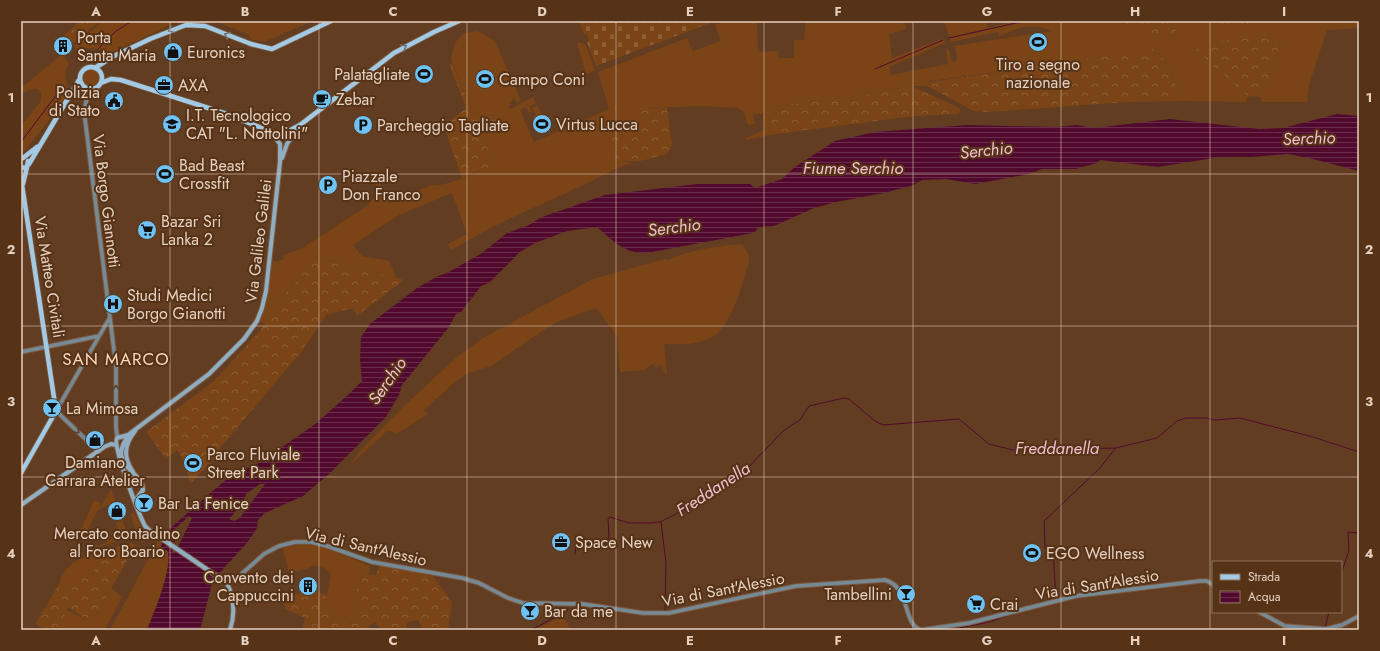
<svg xmlns="http://www.w3.org/2000/svg" width="1380" height="651" viewBox="0 0 1380 651" font-family="Jost,sans-serif">
  <style>
    .grass { fill: #7a4417 }
    .forest { fill: url(#forest-crowns) }
    .cemetery { fill: url(#cemetery-stones) }
    .water { fill: url(#water-rules); fill-rule: evenodd }
    .lines { fill: none; stroke-linecap: round; stroke-linejoin: round }
    .stream { stroke: #510a2d; stroke-width: 1 }
    .tertiary-casing { stroke: #7c5a42; stroke-width: 5.5 }
    .secondary-casing { stroke: #7c5a42; stroke-width: 6 }
    .primary-casing { stroke: #7c5a42; stroke-width: 6 }
    .tertiary { stroke: #768a96; stroke-width: 3.5 }
    .secondary { stroke: #8faec2; stroke-width: 4 }
    .primary { stroke: #a2cae4; stroke-width: 4.5 }
    .oneway { stroke: #746f69 }
    .oneway2 { stroke: #5b402a }
    .grid { fill: none; stroke: #e6d0c0; stroke-width: 1; stroke-opacity: 0.55 }
    .labels { text-anchor: middle; stroke-width: 4; stroke-linejoin: round; paint-order: stroke }
    .poi-label { font-size: 16px; fill: #e6d0c0; stroke: #563317; text-anchor: start }
    .street-label { font-size: 16px; fill: #e6d0c0; stroke: #563317 }
    .water-label { font-size: 17px; font-style: italic; fill: #f3becf; stroke: #563317 }
    .neighbourhood-label { font-size: 17px; letter-spacing: 1px; fill: #fbd7be; stroke: #563317 }
    .neatline { fill: none; stroke: #e6d0c0; stroke-width: 1.5 }
    .grid-label { font-size: 13px; text-anchor: middle; font-weight: bold; fill: #e6d0c0 }
  </style>
  <defs>
    <pattern id="forest-crowns" width="20" height="18" patternUnits="userSpaceOnUse"><rect width="20" height="18" fill="#7a4417"/><path d="M2 6a3 3 0 1 1 6 0M12 15a3 3 0 1 1 6 0" fill="none" stroke="#8d5e37"/></pattern>
    <pattern id="cemetery-stones" width="16" height="16" patternUnits="userSpaceOnUse"><rect width="16" height="16" fill="#7a4417"/><path d="M2 7V4a2 2 0 0 1 4 0v3zM10 15v-3a2 2 0 0 1 4 0v3z" fill="#8d5e37"/></pattern>
    <pattern id="water-rules" width="6" height="5" patternUnits="userSpaceOnUse"><rect width="6" height="5" fill="#510a2d"/><path d="M0 2.5h6" fill="none" stroke="#6a2d4a"/></pattern>
  </defs>
  <rect width="100%" height="100%" fill="#623d22"/>
  <!-- grass -->
  <path class="grass" d="M103 21H178L104 56 101 50 91 48 77 49 74 45Z
    M215 21H313L264 42 252 40 249 35Z
    M719 21H757L758 52 778 51 779 58H794V40H804L806 21H904L906 29 889 34 892 58 944 38 945 43 889 67 891 75 948 64 946 50H949L952 62 957 61 955 46 1052 31C1029 22 1020 28 999 36L998 32 951 42 944 21H986L988 28 1016 21H1359V28L1327 30 1309 85 1307 102H1261V97L1283 38 1243 92 1248 96 1246 102 1184 101 1162 57 1155 50 930 81 927 86H911L866 95 767 107 770 135 747 140 746 138 764 130 763 113 753 115 755 124 748 125 744 112 738 108 703 106 650 108 623 161 632 163C613 168 597 179 579 187 536 207 492 225 451 250L448 244 467 234 452 193 399 215 353 245 362 256 389 261 397 278 317 257 268 314 265 324 260 321 267 302 273 260 276 262 284 259 283 255 301 249 368 205 376 195V184L365 168 366 167 383 187 390 203 431 185C441 188 479 173 487 167 489 165 491 161 492 159L479 129 504 119 502 113 494 115H482L476 111 470 105 451 59 455 43 463 34 476 31 482 33 495 41 521 101 517 103 514 97 508 107 510 109 533 97 536 103 529 106 532 112 529 113 526 107 520 110 534 142 609 109 598 72 687 38 693 51 721 41 715 25 720 23Z
    M580 42 585 44 595 70 586 74 577 43Z
    M62 54 69 64C62 71 67 85 70 93L28 147 21 153V126L41 101V92L37 89 28 90 23 93 21 88Z
    M82 78a9 9 0 1 1 18 0a9 9 0 1 1-18 0Z
    M537 105 550 131 542 134 533 117 536 115 532 108Z
    M742 244 749 255V261C743 282 731 330 709 339 695 345 680 344 664 344L667 373 665 374 661 364 655 369V365L652 364 644 370 620 372 617 336 596 308 559 321 536 335 491 366 468 373 455 382 424 410 428 414 396 434 388 430 349 466 362 449 405 405 456 358 483 338 593 279 665 259 668 260C689 250 718 246 742 244Z
    M111 489 117 505 104 506 97 511 85 535 79 534 94 500 100 503V508Z
    M134 512 143 532 131 537 86 551 85 547 88 549 107 543V540L121 537 116 523 121 521 122 519 128 536 137 533 130 514Z
    M158 541 162 543 161 546 168 550C173 566 154 613 147 630H110Z
    M301 544 324 547 370 566 369 574 362 578 355 594 359 600 358 619C352 624 347 626 339 622L340 619 318 602H314L313 596 326 599 331 574C325 567 319 565 311 566L307 569 289 573 283 548Z
    M103 551 92 576H79L72 592 66 591 60 580C71 558 81 559 103 551Z
    M111 588 122 597 105 630H54L65 609 87 620 95 616Z
    M563 615 571 630H535Z"/>
  <!-- forest -->
  <path class="forest" d="M80 21H100L71 45 64 35Z
    M1124 21H1163L1173 24 1176 30 1175 34 1146 38 1139 28 1126 31Z
    M1207 21H1269L1211 29Z
    M1282 33 1283 38 1261 97 1248 96 1243 92 1197 51 1198 44Z
    M1155 49 1162 57 1184 101 1127 102 987 112 974 111 927 86 930 82Z
    M452 63 470 105C478 116 490 118 502 113L505 119 479 129 492 159 488 167 462 178 445 130 442 127 466 108 449 64Z
    M911 86 960 108V112L958 114 914 116 770 135 767 107 866 95Z
    M667 108 672 145 667 154C650 158 632 167 616 157L608 124 644 109Z
    M317 257 404 280 357 316 353 308 326 315 302 351 220 448 216 457 190 484C188 471 184 460 177 450L166 459 146 432 214 381 255 336 265 324 268 314Z
    M131 543 135 545V547L95 616 87 620 69 607 66 610 60 630C51 630 42 631 36 623L61 581 66 591 72 592 73 590 69 586 71 580 79 576H92L103 551Z
    M380 564 432 575 452 602 448 630H423L418 620 407 622V630H382L375 622 369 627 372 630H302L305 618 285 609 286 599C301 592 310 589 326 595V599L313 596 314 602H318L340 619 339 622 351 624 358 619 359 600 355 594 362 578 369 574 376 575Z"/>
  <!-- cemetery -->
  <path class="cemetery" d="M579 21H716L596 66 587 42 589 41 587 34H584Z"/>
  <!-- water -->
  <path class="water" d="M1337 114 1359 116V171L1309 158 1288 154 1252 157H1220L1158 167 1100 160 1097 163 1075 169H1042L1029 174 975 184 946 179 922 180 914 185 884 193 836 202 814 208 774 226 758 227 757 230 753 233 647 253C625 254 613 241 597 227L567 231 535 243 520 252 489 283 481 286 461 312 456 314 449 327 402 385 399 395 386 417 329 474 303 496 265 513 258 520 257 528 247 543 213 580 200 630H147C154 613 174 566 167 550H162L161 546 168 530 229 477 259 463 314 425 348 395 362 381 360 359 361 337 370 324 417 288 438 276 447 273 482 253 507 233 529 225 542 217 605 195 697 184H750L755 188 782 179 795 167 835 141 875 132 967 125 1056 127 1077 125 1094 128 1170 119 1259 129 1283 128ZM260 484H265L240 518 234 521 229 519 243 503 246 494ZM189 516 192 518 175 553H173L172 550 176 536 166 548 167 536Z"/>
  <g class="lines">
    <!-- stream -->
    <path class="stream" d="M949 38 1025 21
      M98 49 116 31 132 21
      M875 69 943 40
      M21 142 60 90
      M661 522 666 563 665 611
      M575 554 576 547 608 541 609 539 608 519 610 517 629 523H650L660 522 676 514 684 506 693 502 715 484 737 477 745 471 783 431 800 420 809 406 844 398 849 399 875 421 883 425 959 419 989 444 1013 450 1116 448 1157 438 1177 421 1186 418H1206L1215 420 1240 418 1313 437 1359 452
      M1341 574 1349 550 1348 532 1359 533
      M1056 598 1053 551 1045 548 1044 521 1100 468 1115 449
      M1325 627 1329 612
      M531 630 567 611 568 608
      M950 630 989 622 1013 614"/>
    <!-- tertiary casing -->
    <g class="tertiary-casing">
      <path id="tertiary" d="M94 89 87 98 84 111 116 366V427L117 435 119 437
        M21 352 99 336
        M98 451 56 411 109 319
        M227 583 237 578 264 554 279 546 295 542H311L327 546 372 562 462 578 479 583 508 598 523 603 583 604 643 613H669L796 586 885 580C911 587 902 624 921 630L969 623 1076 596 1200 581H1207L1213 585
        M1259 612 1285 626 1326 629 1342 625 1359 616"/>
    </g>
    <!-- secondary casing -->
    <g class="secondary-casing">
      <path id="secondary" d="M282 158 287 144 299 126
        M129 435C105 466 144 471 143 490L135 501
        M133 472C123 457 124 445 135 431
        M21 505 104 447 111 444 116 445
        M230 630C235 615 234 598 227 583L149 530 145 526C139 514 112 446 117 438L128 435 209 374 244 339 257 321 262 308 266 291 280 162V144L271 132"/>
    </g>
    <!-- primary casing -->
    <g class="primary-casing">
      <path id="primary" d="M80 78a11 11 0 1 1 22 0a11 11 0 1 1-22 0Z
        M95 68 112 57 150 39 186 25 205 26 251 44 272 49 331 21
        M101 83 111 79 121 80 227 114 274 133 287 132 300 125 394 53 434 32 459 21
        M72 95 87 89
        M23 158 37 147
        M29 164 79 80
        M21 168 27 167 28 161
        M21 178 56 411 21 473
        M23 184 27 167"/>
    </g>
    <!-- tertiary -->
    <use href="#tertiary" class="tertiary"/>
    <!-- secondary -->
    <use href="#secondary" class="secondary"/>
    <!-- primary -->
    <use href="#primary" class="primary"/>
  </g>
  <!-- one-way arrows -->
  <defs><path id="oneway-chevron" d="M-2-3.5L2.5 0L-2 3.5" fill="none" stroke-width="1.6" stroke-linecap="round" stroke-linejoin="round"/></defs>
  <g class="oneway">
    <use href="#oneway-chevron" transform="translate(171 30) rotate(159)"/>
    <use href="#oneway-chevron" transform="translate(227 35) rotate(-158)"/>
    <use href="#oneway-chevron" transform="translate(404 47) rotate(-30)"/>
  </g>
  <g class="oneway2">
    <use href="#oneway-chevron" transform="translate(116 388) rotate(-91)"/>
    <use href="#oneway-chevron" transform="translate(77 431) rotate(44)"/>
  </g>
  <!-- grid -->
  <path class="grid" d="M170 21V630M319 21V630M467 21V630M616 21V630M764 21V630M913 21V630M1061 21V630M1210 21V630M21 174H1359M21 326H1359M21 477H1359"/>
  <!-- icons -->
  <defs>
    <g id="stadium-disc" transform="scale(1)"><circle r="9.5" fill="#6fc2f4" stroke="#563317"/><path d="M0-5a6.5 5 0 1 0 0 10a6.5 5 0 1 0 0-10ZM-3.5-1.8h7v3.6h-7Z" fill="#111"/></g>
    <g id="building-disc" transform="scale(1)"><circle r="9.5" fill="#6fc2f4" stroke="#563317"/><path d="M-4-6H4V6H1V3H-1V6H-4ZM-2.5-4.3h1.7v1.8h-1.7ZM.8-4.3h1.7v1.8H.8ZM-2.5-1h1.7V.8h-1.7ZM.8-1h1.7V.8H.8Z" fill="#111"/></g>
    <g id="shop-disc" transform="scale(1)"><circle r="9.5" fill="#6fc2f4" stroke="#563317"/><path d="M-5-2.5h2.3a2.7 3.5 0 0 1 5.4 0H5L5.5 6h-11ZM-1.5-2.5h3a1.5 2.3 0 0 0-3 0Z" fill="#111"/></g>
    <g id="office-disc" transform="scale(1)"><circle r="9.5" fill="#6fc2f4" stroke="#563317"/><path d="M-6-3h4V-5.5h4V-3h4V5H-6ZM-1-4.5V-3h2v-1.5ZM-6 0V1H6V0Z" fill="#111"/></g>
    <g id="cafe-disc" transform="scale(1)"><circle r="9.5" fill="#6fc2f4" stroke="#563317"/><path d="M-5.5-4.5H6V0H3Q3 3.5 0 3.5H-2.5Q-5.5 3.5-5.5 0ZM3-3.2v2h1.7v-2ZM-6 4.5H4V6H-6Z" fill="#111"/></g>
    <g id="civic-disc" transform="scale(1)"><circle r="9.5" fill="#6fc2f4" stroke="#563317"/><path d="M-.6-6.5H3V-4.5H.6V-3L4-1V1h2V6H-6V1h2V-1L-.6-3ZM-1.2 2.5V6h2.4V2.5Z" fill="#111"/></g>
    <g id="school-disc" transform="scale(1)"><circle r="9.5" fill="#6fc2f4" stroke="#563317"/><path d="M0-5L7-2L0 1L-7-2ZM-4 1L0 2.5L4 1V4Q0 6-4 4Z" fill="#111"/></g>
    <g id="parking-disc" transform="scale(1)"><circle r="9.5" fill="#6fc2f4" stroke="#563317"/><path d="M-3.5-5.5H1a3.5 3.5 0 0 1 0 7H-1V5.5H-3.5ZM-1-3.4V-.6H.8a1.4 1.4 0 0 0 0-2.8Z" fill="#111"/></g>
    <g id="supermarket-disc" transform="scale(1)"><circle r="9.5" fill="#6fc2f4" stroke="#563317"/><path d="M-6-5.5h2.5l.6 2H6L4.5 2H-2.5L-4.4-4H-6ZM-1.5 3.2a1.3 1.3 0 1 0 .1 0ZM3 3.2a1.3 1.3 0 1 0 .1 0Z" fill="#111"/></g>
    <g id="hospital-disc" transform="scale(1)"><circle r="9.5" fill="#6fc2f4" stroke="#563317"/><path d="M-5-5h3v3.5h4V-5h3V5h-3V1.5h-4V5h-3Z" fill="#111"/></g>
    <g id="bar-disc" transform="scale(1)"><circle r="9.5" fill="#6fc2f4" stroke="#563317"/><path d="M-6-5H6L.8 .8V4.5H3.5V6h-7V4.5H-.8V.8Z" fill="#111"/></g>
  </defs>
  <g fill-rule="evenodd">
    <use href="#stadium-disc" x="1038" y="42"/>
    <use href="#building-disc" x="63" y="46"/>
    <use href="#shop-disc" x="173" y="52"/>
    <use href="#stadium-disc" x="424" y="74"/>
    <use href="#stadium-disc" x="485" y="79"/>
    <use href="#office-disc" x="164" y="85"/>
    <use href="#cafe-disc" x="322" y="99"/>
    <use href="#civic-disc" x="114" y="101"/>
    <use href="#school-disc" x="172" y="124"/>
    <use href="#stadium-disc" x="542" y="124"/>
    <use href="#parking-disc" x="363" y="125"/>
    <use href="#stadium-disc" x="165" y="174"/>
    <use href="#parking-disc" x="328" y="185"/>
    <use href="#supermarket-disc" x="147" y="230"/>
    <use href="#hospital-disc" x="113" y="304"/>
    <use href="#bar-disc" x="52" y="408"/>
    <use href="#shop-disc" x="95" y="440"/>
    <use href="#stadium-disc" x="193" y="463"/>
    <use href="#bar-disc" x="144" y="503"/>
    <use href="#shop-disc" x="117" y="511"/>
    <use href="#office-disc" x="561" y="542"/>
    <use href="#stadium-disc" x="1032" y="553"/>
    <use href="#building-disc" x="308" y="586"/>
    <use href="#bar-disc" x="906" y="594"/>
    <use href="#supermarket-disc" x="976" y="604"/>
    <use href="#bar-disc" x="530" y="611"/>
  </g>
  <g class="labels">
    <!-- poi labels -->
    <g class="poi-label">
      <text x="77" y="43">Porta<tspan x="77" dy="18">Santa Maria</tspan></text>
      <text x="187" y="58">Euronics</text>
      <text x="1038" y="70" text-anchor="middle">Tiro a segno<tspan x="1038" dy="18">nazionale</tspan></text>
      <text x="410" y="80" text-anchor="end">Palatagliate</text>
      <text x="499" y="85">Campo Coni</text>
      <text x="178" y="91">AXA</text>
      <text x="100" y="98" text-anchor="end">Polizia<tspan x="100" dy="18">di Stato</tspan></text>
      <text x="336" y="105">Zebar</text>
      <text x="186" y="121">I.T. Tecnologico<tspan x="186" dy="18">CAT "L. Nottolini"</tspan></text>
      <text x="556" y="130">Virtus Lucca</text>
      <text x="377" y="131">Parcheggio Tagliate</text>
      <text x="179" y="171">Bad Beast<tspan x="179" dy="18">Crossfit</tspan></text>
      <text x="342" y="182">Piazzale<tspan x="342" dy="18">Don Franco</tspan></text>
      <text x="161" y="227">Bazar Sri<tspan x="161" dy="18">Lanka 2</tspan></text>
      <text x="127" y="301">Studi Medici<tspan x="127" dy="18">Borgo Gianotti</tspan></text>
      <text x="66" y="414">La Mimosa</text>
      <text x="207" y="460">Parco Fluviale<tspan x="207" dy="18">Street Park</tspan></text>
      <text x="95" y="468" text-anchor="middle">Damiano<tspan x="95" dy="18">Carrara Atelier</tspan></text>
      <text x="158" y="509">Bar La Fenice</text>
      <text x="117" y="539" text-anchor="middle">Mercato contadino<tspan x="117" dy="18">al Foro Boario</tspan></text>
      <text x="575" y="548">Space New</text>
      <text x="1046" y="559">EGO Wellness</text>
      <text x="294" y="583" text-anchor="end">Convento dei<tspan x="294" dy="18">Cappuccini</tspan></text>
      <text x="892" y="600" text-anchor="end">Tambellini</text>
      <text x="990" y="610">Crai</text>
      <text x="544" y="617">Bar da me</text>
    </g>
    <!-- street labels -->
    <g class="street-label">
      <text transform="translate(107 201) rotate(83)" y="6">Via Borgo Giannotti</text>
      <text transform="translate(258 241) rotate(-83)" y="6">Via Galileo Galilei</text>
      <text transform="translate(50 277) rotate(81)" y="6">Via Matteo Civitali</text>
      <text transform="translate(366 546) rotate(13)" y="6">Via di Sant'Alessio</text>
      <text transform="translate(1097 584) rotate(-9)" y="6">Via di Sant'Alessio</text>
      <text transform="translate(723 589) rotate(-11)" y="6">Via di Sant'Alessio</text>
    </g>
    <!-- water labels -->
    <g class="water-label">
      <text transform="translate(1309 138) rotate(-2)" y="6">Serchio</text>
      <text transform="translate(986 150) rotate(-6)" y="6">Serchio</text>
      <text x="853" y="174">Fiume Serchio</text>
      <text transform="translate(674 227) rotate(-7)" y="6">Serchio</text>
      <text transform="translate(387 381) rotate(-55)" y="6">Serchio</text>
      <text x="1057" y="454">Freddanella</text>
      <text transform="translate(713 489) rotate(-33)" y="6">Freddanella</text>
    </g>
    <!-- neighbourhood labels -->
    <g class="neighbourhood-label">
      <text x="116" y="365">SAN MARCO</text>
    </g>
  </g>
  <!-- border -->
  <rect width="1380" height="651" fill="none" stroke="#563317" stroke-width="44"/>
  <!-- legend -->
  <rect x="1212" y="561" width="130" height="52" fill="#563317" stroke="#90725b"/>
  <rect x="1220" y="574" width="20" height="6" fill="#a2cae4" stroke="#90725b"/>
  <text x="1248" y="581" font-size="12" fill="#e6d0c0">Strada</text>
  <rect x="1220" y="591" width="20" height="12" fill="url(#water-rules)" stroke="#90725b"/>
  <text x="1248" y="601" font-size="12" fill="#e6d0c0">Acqua</text>
  <rect x="22" y="22" width="1336" height="607" class="neatline"/>
  <g class="grid-label">
    <text x="96" y="16">A</text>
    <text x="245" y="16">B</text>
    <text x="393" y="16">C</text>
    <text x="542" y="16">D</text>
    <text x="690" y="16">E</text>
    <text x="838" y="16">F</text>
    <text x="987" y="16">G</text>
    <text x="1135" y="16">H</text>
    <text x="1284" y="16">I</text>
    <text x="11" y="102">1</text>
    <text x="1369" y="102">1</text>
    <text x="11" y="254">2</text>
    <text x="1369" y="254">2</text>
    <text x="11" y="406">3</text>
    <text x="1369" y="406">3</text>
    <text x="11" y="558">4</text>
    <text x="1369" y="558">4</text>
    <text x="96" y="645">A</text>
    <text x="245" y="645">B</text>
    <text x="393" y="645">C</text>
    <text x="542" y="645">D</text>
    <text x="690" y="645">E</text>
    <text x="838" y="645">F</text>
    <text x="987" y="645">G</text>
    <text x="1135" y="645">H</text>
    <text x="1284" y="645">I</text>
  </g>
</svg>
